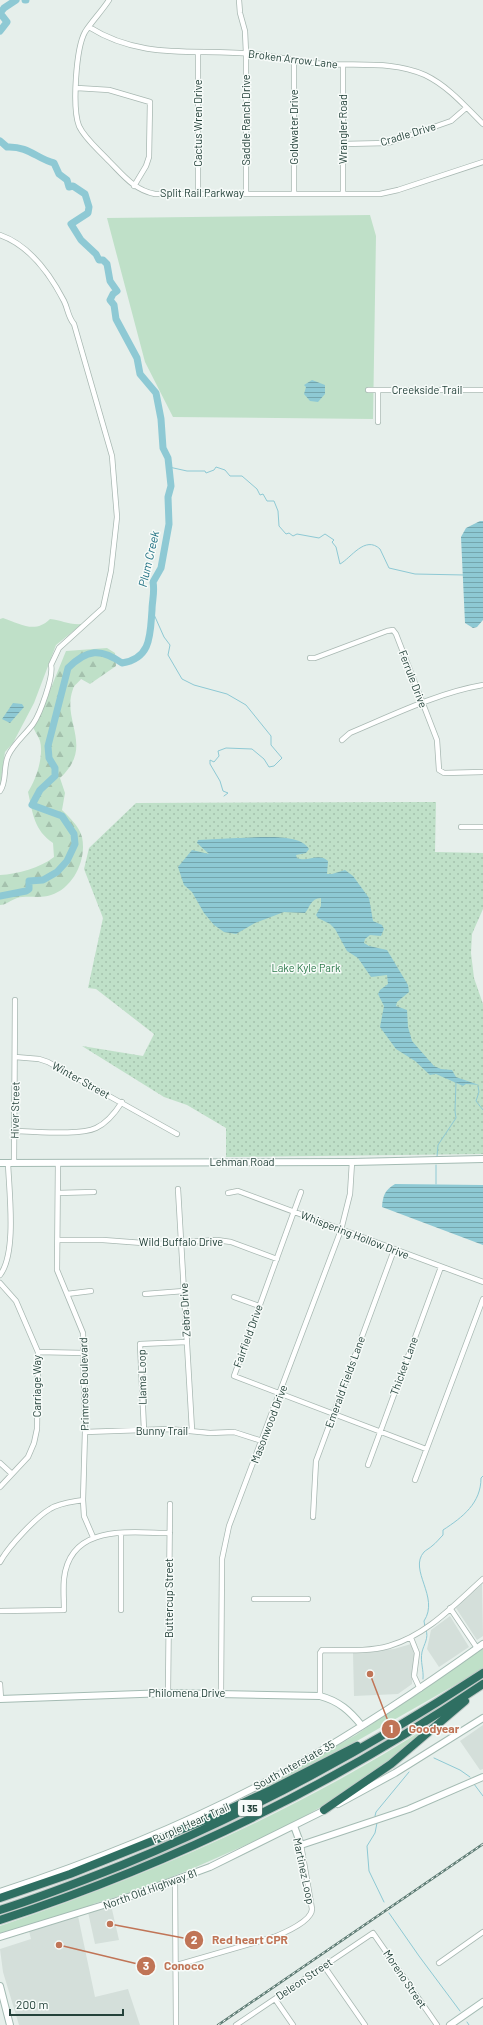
<svg xmlns="http://www.w3.org/2000/svg" width="483" height="2025" viewBox="0 0 483 2025" font-family="Barlow,sans-serif">
  <style>
    .built { fill: #d4dfda }
    .grass { fill: #bfe0c8 }
    .forest { fill: url(#forest-firs) }
    .park { fill: url(#park-dots) }
    .water { fill: url(#water-rules) }
    .lines { fill: none; stroke-linecap: round; stroke-linejoin: round }
    .stream { stroke: #8ec9d4; stroke-width: 1 }
    .river { stroke: #8ec9d4; stroke-width: 7 }
    .street-casing { stroke: #a8b8b2; stroke-width: 6 }
    .secondary-casing { stroke: #a4bbb3; stroke-width: 8 }
    .highway-casing { stroke: #c2cac8; stroke-width: 10 }
    .street { stroke: #fff; stroke-width: 4.5 }
    .secondary { stroke: #fff; stroke-width: 6 }
    .highway { stroke: #2f6f62; stroke-width: 8 }
    .rail-casing { stroke: #5f7d75; stroke-width: 2.5 }
    .rail { stroke: #f7fbf9; stroke-width: 1; stroke-dasharray: 3; stroke-linecap: butt }
    .labels { text-anchor: middle; stroke-width: 3; stroke-linejoin: round; paint-order: stroke }
    .shield { fill: #f7fbf9; stroke: #637a73; stroke-width: 1 }
    .shield-label { font-size: 10px; font-weight: bold; fill: #24423a }
    .street-label { font-size: 11px; fill: #24423a; stroke: #f7fbf9 }
    .park-label { font-size: 11px; fill: #2d7a4b; stroke: #f7fbf9 }
    .water-label { font-size: 12px; font-style: italic; fill: #1c6f80; stroke: #f7fbf9 }
    .leader { fill: none; stroke: #c07456; stroke-width: 1.5 }
    .callout-dot { fill: #c07456; stroke: #f7fbf9; stroke-width: 1.5 }
    .mark-label { font-size: 12px; text-anchor: middle; font-weight: bold; fill: #fff }
    .callout-label { font-size: 12px; text-anchor: middle; font-weight: bold; fill: #c07456; stroke: #f7fbf9; stroke-width: 3; stroke-linejoin: round; paint-order: stroke }
  </style>
  <defs>
    <pattern id="forest-firs" width="22" height="20" patternUnits="userSpaceOnUse"><rect width="22" height="20" fill="#bfe0c8"/><path d="M5 1l3.5 6h-7zM16 11l3.5 6h-7z" fill="#a4c1ad"/></pattern>
    <pattern id="park-dots" width="8" height="8" patternUnits="userSpaceOnUse"><rect width="8" height="8" fill="#bfe0c8"/><path d="M2 2h.1M6 6h.1" fill="none" stroke="#a4c1ad" stroke-width="1.8" stroke-linecap="round"/></pattern>
    <pattern id="water-rules" width="6" height="5" patternUnits="userSpaceOnUse"><rect width="6" height="5" fill="#8ec9d4"/><path d="M0 2.5h6" fill="none" stroke="#74a5ad"/></pattern>
  </defs>
  <rect width="100%" height="100%" fill="#e6efeb"/>
  <!-- built -->
  <path class="built" d="M482 1584 483 1636 477 1640 456 1608Z
    M450 1616 469 1647 439 1667 427 1649 431 1630Z
    M411 1644 414 1654 412 1684 398 1694 354 1696 353 1653 394 1649Z
    M483 1725V1769L480 1770 460 1741Z
    M111 1905 119 1940 95 1944 88 1912Z
    M78 1916 95 1997 128 1989 140 2025H19L3 1972 0 1949 31 1939 29 1931Z"/>
  <!-- grass -->
  <path class="grass" d="M370 215 376 236 373 419 173 417 145 362 107 218Z
    M3 618C21 624 35 634 50 619 62 620 68 625 82 624L56 645 34 703 13 743 5 752 0 786V619Z
    M483 1647V1668L469 1677 320 1762 259 1791 258 1789 356 1735Z
    M429 1726 411 1745 335 1799 282 1829 196 1867 139 1890 93 1904V1905L0 1934V1926C149 1875 296 1812 429 1726Z"/>
  <!-- forest -->
  <path class="forest" d="M107 648 115 653 116 666 90 684 81 679C79 682 74 685 73 689 61 721 95 746 60 778L65 793 62 810C70 818 79 826 82 837 87 860 73 888 51 895 40 899 28 895 17 898 11 900 6 905 0 905V875C18 874 40 868 54 857L53 843C34 830 33 814 28 792 36 780 44 756 40 741 38 735 34 731 32 724L44 705 66 651Z"/>
  <!-- park -->
  <path class="park" d="M436 802 435 852 483 853V909L472 934 471 953 474 978 483 1004V1154L226 1157V1128L187 1105 164 1097 82 1046 143 1056 154 1034 96 989 88 988 103 918 84 869 89 848 136 803Z"/>
  <!-- water -->
  <path class="water" d="M312 380 325 385V394L318 402 310 401 304 394 306 387 304 385Z
    M480 521H483V620L477 627 473 628 465 623 461 537 466 528Z
    M13 703 22 704 24 707 10 723 2 719Z
    M237 838C254 838 300 832 309 849L306 853 296 855 297 858C308 863 318 852 328 861L327 874H332L345 870 353 876 369 898 373 921 382 925 384 929 381 936 370 935 365 939 364 943 369 946 387 950 408 985 409 992 397 1002 396 1006 407 1010 408 1027 412 1041 434 1066 441 1069 452 1070 456 1077 479 1085 466 1084 463 1086 436 1074 430 1075 415 1061 396 1049 380 1027 384 1006 378 994 380 990 388 984 387 975 371 977 358 958 347 951 335 929 330 924 318 918 316 915 321 906V898C311 898 310 907 305 913L284 912 255 923 236 934 224 932 214 925 204 913 192 892 184 885 178 867 192 850 209 854 197 843 198 840Z
    M395 1184 483 1185V1245L382 1207C383 1195 385 1190 395 1184Z"/>
  <g class="lines">
    <!-- stream -->
    <path class="stream" d="M169 467 187 471H205L206 473 214 470 216 467 225 470 230 476H242L257 489 260 495 263 494 267 501H274L278 511 279 526 286 534 289 533 293 536 297 534 319 538 325 534 334 540 332 542 336 547 340 564C351 558 365 535 380 549L389 568 415 574 464 575
      M152 610 164 637 170 645 168 655 182 679 194 685 227 694 246 705 271 736V745L282 758 274 766 269 767 264 759 252 749 226 748 218 751 219 756 214 762 210 760V764L220 781 223 791 228 793 224 796
      M478 1086 479 1092 476 1101 483 1110
      M437 1157 438 1145 456 1118 455 1111 456 1082
      M436 1184V1165
      M425 1627 424 1621C440 1597 408 1570 424 1552 426 1550 430 1548 432 1546 436 1543 439 1539 443 1535V1530C463 1517 481 1503 481 1478L483 1476
      M423 1679C424 1670 420 1662 422 1652 424 1644 429 1638 426 1630
      M434 1758 460 1770 470 1777
      M474 1784 483 1796
      M375 1816 376 1812 409 1772
      M377 1823 375 1833 367 1846 369 1871 384 1902
      M389 1913 419 1956 460 2011
      M467 2022 469 2025"/>
    <!-- river -->
    <path class="river" d="M25 0H26
      M0 31 7 22 0 13 4 8 16 0
      M0 141 7 147C29 146 37 159 54 163L59 174 67 180 69 187 73 186 85 194 89 207 88 213 71 224 81 240 96 254 99 260H103L107 264 110 281 117 291 113 294 110 300 114 305 116 319 137 358 140 374 156 393 161 419 163 448 168 458 171 486 168 497 169 524 161 568 153 582C155 592 152 601 152 610 150 634 152 658 122 663 101 648 87 649 68 668L48 746 49 758 55 768V776L40 790 32 805 62 816 74 834 75 844 67 861 57 872 43 880 29 881V889L26 891 0 896"/>
    <!-- street casing -->
    <g class="street-casing">
      <path id="street" d="M109 0C102 11 92 21 85 32 76 48 72 108 79 126 85 139 99 150 109 161 123 175 134 190 155 194H380L398 190 483 162
        M239 0 240 13 245 31 246 53V193
        M89 27C143 61 196 48 254 54 279 56 302 63 326 64 360 66 393 61 425 75 448 86 465 106 483 124
        M198 52V193
        M77 88 109 90 150 102 149 157 146 166 134 186
        M343 144 388 143 451 121 466 108
        M294 193V60
        M343 193V65
        M0 235C29 245 50 274 64 301 68 309 68 317 74 324L112 456 117 517 111 571 103 608 59 648 51 665C54 676 40 714 33 724 25 735 14 743 8 756 3 767 7 782 0 791
        M368 390H378
        M378 422V390H483
        M310 658H315L387 631 393 630 396 634 437 740 439 770 444 773 483 772
        M342 740 350 733C393 715 437 693 483 685
        M461 827H483
        M15 1057 39 1059 48 1062 177 1134
        M15 1131C34 1131 79 1136 96 1128 107 1123 115 1113 122 1102
        M14 1163 15 1000
        M58 1163 57 1270 83 1333 85 1432 83 1500 84 1516 93 1537
        M178 1189 192 1430
        M301 1192 234 1376 426 1449
        M58 1193 94 1192
        M228 1193 238 1191 483 1282
        M59 1240H103L156 1244 217 1240 231 1242 277 1259
        M0 1275C17 1253 9 1191 8 1163
        M0 1283 16 1301 38 1352 37 1429 34 1443 28 1457 0 1487
        M67 1294 91 1291
        M145 1294 184 1291
        M234 1297 259 1306
        M38 1352 84 1353
        M144 1430 140 1344 187 1342
        M85 1432 170 1429 210 1433 234 1432 262 1441
        M0 1463 12 1474
        M368 1465 441 1267
        M415 1480 483 1299
        M313 1517 316 1461 394 1250
        M0 1562C8 1547 36 1517 50 1509 59 1503 72 1502 83 1500
        M254 1599H308
        M450 1608 477 1648
        M121 1610V1533
        M0 1611 64 1610C64 1600 63 1589 64 1579 70 1523 130 1533 170 1533
        M411 1638 417 1653 414 1676 420 1689
        M0 1684 1 1699
        M168 1693 170 1504
        M221 1693 222 1559 229 1526 341 1230 350 1194 352 1162
        M320 1696V1653L322 1650C344 1650 368 1652 389 1646 427 1635 454 1605 483 1579
        M175 1879 176 2025
        M439 1963 483 1932
        M177 1965 274 1937C284 1933 312 1921 312 1909L301 1845
        M324 1966 365 2025
        M275 1999 293 2025
        M236 2025 373 1933 437 2025"/>
    </g>
    <!-- secondary casing -->
    <g class="secondary-casing">
      <path id="secondary" d="M0 1163 352 1162 483 1159
        M0 1699 168 1693 320 1696C339 1701 350 1711 362 1726
        M338 1804 395 1773 483 1718
        M294 1826 301 1845 409 1809 483 1777
        M0 1892C101 1859 202 1818 295 1766 360 1729 422 1688 483 1644
        M0 1937 123 1899 210 1867 327 1809
        M0 1986 10 2025
        M450 2025 483 2002"/>
    </g>
    <!-- highway casing -->
    <g class="highway-casing">
      <path id="highway" d="M324 1810 391 1764 465 1701
        M0 1898 70 1874 217 1815 269 1791 357 1746
        M0 1910C41 1897 82 1881 122 1865 249 1813 369 1748 483 1673
        M0 1920C171 1864 334 1785 483 1684"/>
    </g>
    <!-- street -->
    <use href="#street" class="street"/>
    <!-- secondary -->
    <use href="#secondary" class="secondary"/>
    <!-- highway -->
    <use href="#highway" class="highway"/>
    <!-- rail casing -->
    <g class="rail-casing">
      <path id="rail" d="M218 2025 483 1844"/>
    </g>
    <!-- rail -->
    <use href="#rail" class="rail"/>
  </g>
  <g class="labels">
    <!-- shield labels -->
    <rect class="shield" x="238" y="1800" width="24" height="16" rx="3"/>
    <g class="shield-label">
      <text x="250" y="1812">I 35</text>
    </g>
    <!-- street labels -->
    <g class="street-label">
      <text transform="translate(293 59) rotate(7)" y="4">Broken Arrow Lane</text>
      <text transform="translate(246 120) rotate(-90)" y="4">Saddle Ranch Drive</text>
      <text transform="translate(198 123) rotate(-90)" y="4">Cactus Wren Drive</text>
      <text transform="translate(294 127) rotate(-90)" y="4">Goldwater Drive</text>
      <text transform="translate(343 129) rotate(-90)" y="4">Wrangler Road</text>
      <text transform="translate(408 134) rotate(-17)" y="4">Cradle Drive</text>
      <text x="202" y="197">Split Rail Parkway</text>
      <text x="427" y="394">Creekside Trail</text>
      <text transform="translate(413 679) rotate(69)" y="4">Ferrule Drive</text>
      <text transform="translate(81 1080) rotate(29)" y="4">Winter Street</text>
      <text transform="translate(15 1110) rotate(-89)" y="4">Hiver Street</text>
      <text x="242" y="1166">Lehman Road</text>
      <text transform="translate(355 1235) rotate(21)" y="4">Whispering Hollow Drive</text>
      <text x="181" y="1246">Wild Buffalo Drive</text>
      <text transform="translate(185 1310) rotate(-93)" y="4">Zebra Drive</text>
      <text transform="translate(248 1336) rotate(-70)" y="4">Fairfield Drive</text>
      <text transform="translate(404 1366) rotate(-70)" y="4">Thicket Lane</text>
      <text transform="translate(142 1377) rotate(-91)" y="4">Llama Loop</text>
      <text transform="translate(345 1382) rotate(-70)" y="4">Emerald Fields Lane</text>
      <text transform="translate(84 1384) rotate(-91)" y="4">Primrose Boulevard</text>
      <text transform="translate(37 1386) rotate(-90)" y="4">Carriage Way</text>
      <text transform="translate(269 1424) rotate(-69)" y="4">Masonwood Drive</text>
      <text x="162" y="1435">Bunny Trail</text>
      <text transform="translate(169 1598) rotate(-90)" y="4">Buttercup Street</text>
      <text x="187" y="1697">Philomena Drive</text>
      <text transform="translate(294 1765) rotate(-29)" y="4">South Interstate 35</text>
      <text transform="translate(191 1823) rotate(-24)" y="4">Purple Heart Trail</text>
      <text transform="translate(304 1871) rotate(78)" y="4">Martinez Loop</text>
      <text transform="translate(150 1889) rotate(-20)" y="4">North Old Highway 81</text>
      <text transform="translate(304 1979) rotate(-34)" y="4">Deleon Street</text>
      <text transform="translate(405 1979) rotate(56)" y="4">Moreno Street</text>
    </g>
    <!-- park labels -->
    <g class="park-label">
      <text x="306" y="972">Lake Kyle Park</text>
    </g>
    <!-- water labels -->
    <g class="water-label">
      <text transform="translate(149 559) rotate(-77)" y="4">Plum Creek</text>
    </g>
  </g>
  <!-- callouts -->
  <path class="leader" d="M370 1674L391 1729M110 1924L194 1940M59 1945L146 1966"/>
  <g class="callout-dot">
    <circle cx="370" cy="1674" r="4"/>
    <circle cx="110" cy="1924" r="4"/>
    <circle cx="59" cy="1945" r="4"/>
    <circle cx="391" cy="1729" r="10"/>
    <circle cx="194" cy="1940" r="10"/>
    <circle cx="146" cy="1966" r="10"/>
  </g>
  <g class="mark-label">
    <text x="391" y="1733">1</text>
    <text x="194" y="1944">2</text>
    <text x="146" y="1970">3</text>
  </g>
  <g class="callout-label">
    <text x="434" y="1733">Goodyear</text>
    <text x="250" y="1944">Red heart CPR</text>
    <text x="184" y="1970">Conoco</text>
  </g>
  <!-- scale -->
  <path d="M10 2009v6h113v-6" fill="none" stroke="#24423a" stroke-width="2"/>
  <text x="16" y="2009" font-size="12" fill="#24423a" stroke="#f7fbf9" stroke-width="3" paint-order="stroke">200 m</text>
</svg>
